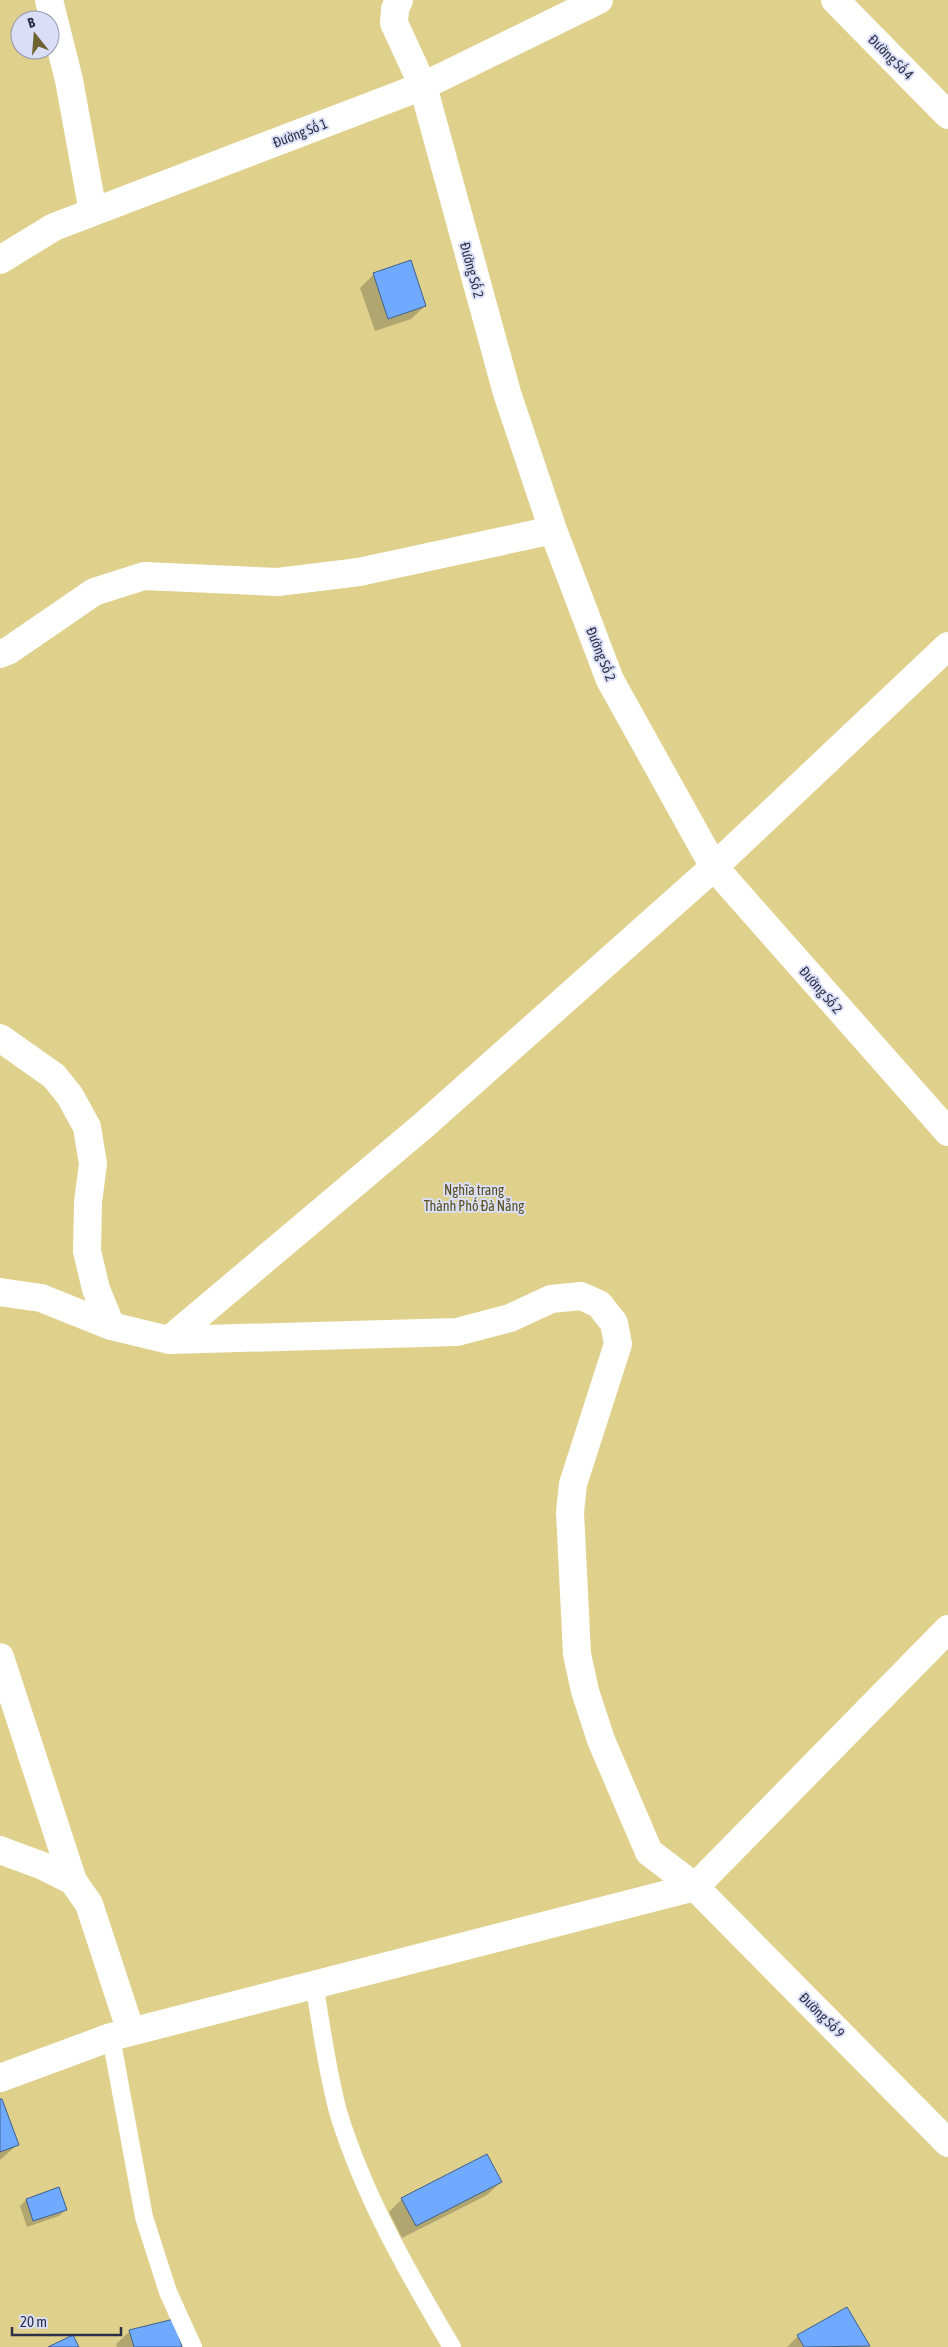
<svg xmlns="http://www.w3.org/2000/svg" width="948" height="2347" viewBox="0 0 948 2347" font-family="'Asap Condensed',sans-serif">
  <style>
    .green { fill: #dfd08c; fill-rule: evenodd }
    .shadow { fill: #0003 }
    .building { fill: #6faaff; stroke: #405f8c }
    .lines { fill: none; stroke-linecap: round; stroke-linejoin: round }
    .service { stroke: #fff; stroke-width: 18 }
    .minor { stroke: #fff; stroke-width: 28 }
    .labels { text-anchor: middle; stroke-width: 4; stroke-linejoin: round; paint-order: stroke }
    .street-label { font-size: 14px; fill: #2d3046; stroke: #dadef6 }
    .park-label { font-size: 14px; fill: #5a5021; stroke: #dadef6 }
  </style>
  <rect width="100%" height="100%" fill="#dadef6"/>
  <!-- green -->
  <path class="green" d="M0 0H948V2347H0ZM20 20H50V50H20Z"/>
  <!-- shadow -->
  <path class="shadow" d="M374 274 425 306 411 319 375 331 360 288Z
    M0 2101 17 2145 0 2160Z
    M501 2182 487 2195 402 2238 389 2212 402 2199Z
    M26 2200 65 2210 59 2216 27 2227 20 2206Z
    M846 2308 867 2347H787L798 2336Z
    M130 2331 180 2347H117L116 2344Z"/>
  <!-- building -->
  <path class="building" d="M411 260 426 306 388 319 373 273Z
    M0 2099H2L19 2145 0 2152Z
    M487 2154 502 2182 416 2226 401 2198Z
    M59 2187 67 2210 33 2221 26 2199Z
    M847 2307 870 2346 804 2347 797 2335Z
    M174 2319 182 2347H134L129 2330Z
    M73 2335 79 2347H48Z"/>
  <g class="lines">
    <!-- service -->
    <path class="service" d="M314 1984C322 2028 327 2073 339 2115 365 2198 408 2273 452 2347
      M111 2037 144 2217 168 2292 193 2347"/>
    <!-- minor -->
    <path class="minor" d="M49 0 69 80 93 212
      M399 0 395 9 394 23 423 86 507 393 553 530 610 680 714 867 948 1132
      M835 0 948 115
      M0 260 54 227 423 86 599 0
      M0 654 8 651 94 592 144 576 278 582 359 572 553 530
      M0 1038 54 1076 70 1096 87 1127 93 1164 88 1202 87 1251 96 1289 111 1326
      M0 1292 41 1298 111 1326 169 1340 457 1332 510 1318 551 1299 581 1296 599 1304 614 1323 618 1344 573 1484 570 1512 577 1654 585 1691 601 1740 649 1852 695 1887 948 2143
      M169 1340 424 1125 714 867 948 646
      M0 1657 73 1881 89 1904 131 2032
      M0 1850 43 1866 73 1881
      M0 2078 111 2037 695 1887 948 1629"/>
  </g>
  <g class="labels">
    <!-- street labels -->
    <g class="street-label">
      <text transform="translate(891 57) rotate(45)" y="5">Đường Số 4</text>
      <text transform="translate(300 133) rotate(-21)" y="5">Đường Số 1</text>
      <text transform="translate(472 270) rotate(75)" y="5">Đường Số 2</text>
      <text transform="translate(601 654) rotate(68)" y="5">Đường Số 2</text>
      <text transform="translate(821 990) rotate(49)" y="5">Đường Số 2</text>
      <text transform="translate(822 2015) rotate(45)" y="5">Đường Số 9</text>
    </g>
    <!-- park labels -->
    <g class="park-label">
      <text x="474" y="1195">Nghĩa trang<tspan x="474" dy="16">Thành Phố Đà Nẵng</tspan></text>
    </g>
  </g>
  <!-- north arrow -->
  <g transform="translate(35 35) rotate(343)"><circle r="24" fill="#dadef6" stroke="#9598b0"/>
  <path d="M0-4L9 19L0 12L-9 19Z" fill="#6f6431"/>
  <text y="-8" font-size="14" font-weight="bold" text-anchor="middle" fill="#2d3046">B</text>
  </g>
  <!-- scale -->
  <path d="M12 2327v8h109v-8" fill="none" stroke="#2d3046" stroke-width="2.5"/>
  <text x="20" y="2327" font-size="15" fill="#2d3046" stroke="#dadef6" stroke-width="4" paint-order="stroke">20 m</text>
</svg>
